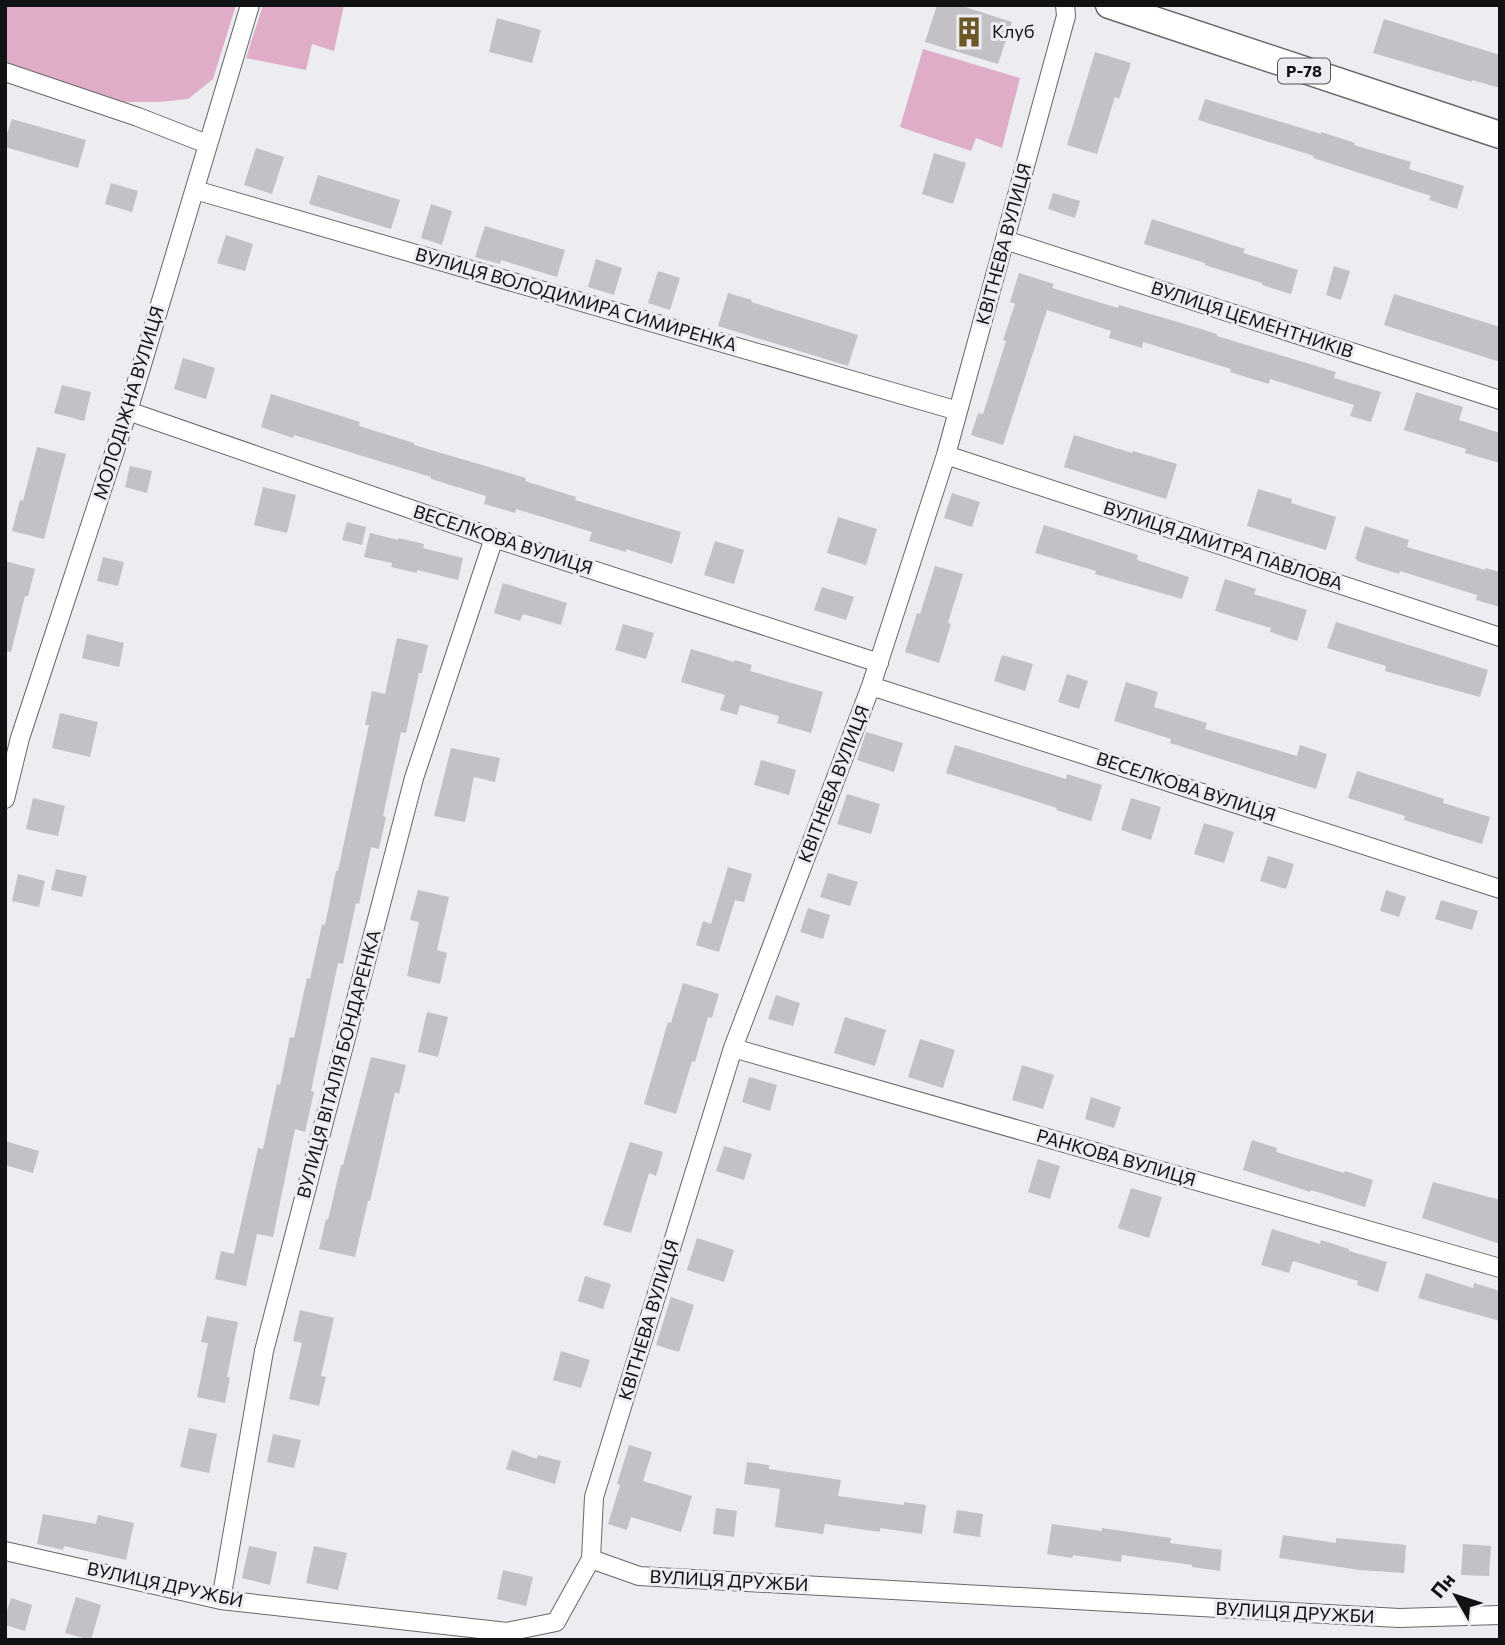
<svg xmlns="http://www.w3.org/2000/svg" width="1505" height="1645" viewBox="0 0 1505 1645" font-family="Commissioner,sans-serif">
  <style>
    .green { fill: #dfadc8 }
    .building { fill: #c3c1c5 }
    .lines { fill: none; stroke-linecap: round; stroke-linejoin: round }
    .minor-casing { stroke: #67686b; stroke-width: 20 }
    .primary-casing { stroke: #67686b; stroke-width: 29 }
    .minor { stroke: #fff; stroke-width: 18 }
    .primary { stroke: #fff; stroke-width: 26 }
    .labels { text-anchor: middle; stroke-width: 6; stroke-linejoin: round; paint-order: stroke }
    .shield { fill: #ececf1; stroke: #535356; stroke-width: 2 }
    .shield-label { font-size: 16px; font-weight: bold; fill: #111213 }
    .poi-label { font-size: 18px; fill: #111213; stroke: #ececf1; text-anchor: start }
    .street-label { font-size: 18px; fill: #111213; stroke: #ececf1 }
  </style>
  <rect width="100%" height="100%" fill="#ececf1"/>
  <!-- green -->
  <path class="green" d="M5 5H236L213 79 188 99 159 102H119L5 65Z
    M263 5H344L334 51 312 44 306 70 246 58Z
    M923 49 1020 78 1002 148 976 138 971 151 900 127Z"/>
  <!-- building -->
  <path class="building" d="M937 5H959L1012 22 998 64 925 42Z
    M497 18 541 30 532 63 489 52Z
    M1384 19 1500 55V88L1472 80V82L1373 53Z
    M1095 52 1131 63 1119 99 1115 97 1097 154 1067 145Z
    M1205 99 1321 134V132L1355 143 1354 145 1411 162 1409 169 1464 186 1457 209 1429 200 1431 196 1313 158 1314 156 1198 120Z
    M12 119 86 140 78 168 5 147V140Z
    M256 148 284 157 272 194 244 185Z
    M934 153 966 163 953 204 922 194Z
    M318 175 400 200 391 229 309 204Z
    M111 183 138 191 132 212 105 204Z
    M1053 193 1080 201 1075 218 1048 209Z
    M431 204 452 211 442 245 421 238Z
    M1152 219 1245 249 1243 253 1298 270 1291 294 1262 285V283L1205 265V263L1144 244Z
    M485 226 565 250 557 277 501 260 500 264 475 257Z
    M226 235 253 244 245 271 217 263Z
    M596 259 622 268 614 295 588 287Z
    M1334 266 1350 271 1341 300 1326 295Z
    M658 271 680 278 670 310 648 303Z
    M1019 273 1054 284 1052 288 1118 308 1119 305 1178 322 1217 334V336L1336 372 1334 378 1381 392 1371 422 1350 416 1354 405 1270 379 1269 384 1230 372 1231 369 1143 342 1142 348 1109 338 1111 331 1047 310 1003 445 971 435 978 413 983 414 1006 341 1003 340 1015 304 1010 302Z
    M728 293 752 300 751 302 858 335 848 366 718 326Z
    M1394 294 1500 327V362L1384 325Z
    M183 358 215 368 206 399 174 389Z
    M62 385 91 392 84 421 54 413Z
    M1416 392 1463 407 1459 420 1500 433V463L1465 453 1466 449 1404 430Z
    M271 394 360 422 359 426 414 443V445L526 478 525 481 576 497 575 500 681 532 672 564 626 549V552L589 541 592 532 516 509 515 513 484 504 486 496 431 479V477L294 435 293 438 261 427Z
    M1074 435 1132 453 1133 451 1177 464 1166 499 1064 467Z
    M37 447 66 454 44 539 12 531 20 500 23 501Z
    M130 466 152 471 147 493 125 487Z
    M263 487 296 495 287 533 254 525Z
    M1258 489 1292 499 1291 503 1336 517 1326 550 1247 526Z
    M952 493 980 502 972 527 944 518Z
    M838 517 877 529 866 565 827 553Z
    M347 522 366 527 362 545 342 540Z
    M1044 525 1138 555 1137 560 1189 577 1182 599 1095 574 1096 571 1035 553Z
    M1365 526 1409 540 1407 547 1485 570V568L1500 572V607L1476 600 1477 595 1400 571 1399 574 1357 561V559H1355Z
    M370 533 398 540V538L424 544 423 548 463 558 458 580 417 570V573L391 567 392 563 364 557Z
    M715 541 744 550 734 584 704 575Z
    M103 557 124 562 118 586 97 581Z
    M5 561 35 569 28 596H25L11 652 5 651Z
    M935 566 963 574 948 623 951 624 939 663 905 652 917 613 920 614Z
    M1225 579 1256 589 1254 594 1307 610 1297 641 1270 632 1271 628 1215 611Z
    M503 583 567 603 561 625 523 614 520 621 494 613Z
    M822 587 854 597 846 620 814 610Z
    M1336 622 1488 670 1480 697 1385 671 1386 666 1327 648Z
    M623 624 654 633 646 659 615 650Z
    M87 634 124 643 119 667 82 658Z
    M397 638 428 645 422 673H419L406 733 401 732 383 816 386 817 379 849 371 847 359 904 356 903 343 964 338 963 311 1091 314 1092 305 1132 295 1129 273 1237 257 1234 246 1286 215 1279 221 1251 234 1254 258 1148 263 1149 277 1084 280 1085 290 1037 294 1038 307 978 310 979 322 924 325 925 336 871H338L369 725H365L372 691 385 694Z
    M691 649 734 662 735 660 752 665 750 671 823 692 811 733 777 723 779 716 740 705 737 715 720 710 725 695 681 682Z
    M1002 655 1033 664 1025 691 994 681Z
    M1067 674 1088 681 1079 709 1058 702Z
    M1126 682 1158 692 1154 707 1207 723 1205 729 1297 756 1300 745 1327 754 1316 789 1170 743 1171 739 1114 721Z
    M60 713 98 722 90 757 52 748Z
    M866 732 903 743 894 772 857 760Z
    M955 745 1066 779 1067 774 1102 785 1091 821 1056 810 1057 808 946 773Z
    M451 748 500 758 495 782 474 777 465 822 434 816Z
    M761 760 796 770 789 795 754 785Z
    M1357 771 1444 799 1443 803 1490 817 1482 844 1404 820 1405 816 1348 798Z
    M847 794 880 804 871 834 837 824Z
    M33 798 65 806 58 836 26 829Z
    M1131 798 1161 807 1151 840 1121 830Z
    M1204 823 1234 832 1224 863 1194 854Z
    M1268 856 1294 864 1286 889 1260 881Z
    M728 867 752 874 744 902 735 900 719 952 696 945 703 921 711 924Z
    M56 869 87 876 82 897 51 890Z
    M828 873 858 882 850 906 820 897Z
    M18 874 45 881 39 907 12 901Z
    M418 890 449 897 437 950 447 953 440 984 407 976 419 922 410 920Z
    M1386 890 1406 897 1399 917 1380 911Z
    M1441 900 1478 911 1472 930 1435 919Z
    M808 908 830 915 823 939 800 932Z
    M683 983 719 994 712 1018 708 1017 695 1062 692 1061 676 1114 644 1104 668 1022 671 1023Z
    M776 995 800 1003 793 1026 768 1019Z
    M427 1012 448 1017 438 1057 418 1052Z
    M845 1017 886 1030 875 1066 834 1053Z
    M920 1039 955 1050 943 1088 908 1077Z
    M371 1057 406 1065 399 1094 395 1092 370 1201H368L355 1257 319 1249 326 1219 328 1220 341 1165H343Z
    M1022 1065 1054 1075 1043 1109 1012 1100Z
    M749 1077 777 1085 770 1111 742 1102Z
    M1091 1097 1121 1107 1114 1128 1085 1119Z
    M1252 1140 1277 1148 1276 1152 1344 1173 1345 1171 1373 1180 1365 1207 1311 1190 1310 1192 1243 1170Z
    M5 1141 39 1151 33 1173 5 1165Z
    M630 1142 663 1152 656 1176 649 1173 631 1233 603 1225Z
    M724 1146 752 1154 744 1180 716 1171Z
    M1038 1159 1060 1166 1050 1199 1028 1192Z
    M1433 1182 1500 1200V1244L1422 1218Z
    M1131 1188 1162 1197 1149 1238 1118 1228Z
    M1272 1229 1320 1244 1321 1240 1349 1249V1251L1387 1262 1378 1292 1357 1285 1358 1281 1293 1261 1289 1273 1261 1265Z
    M697 1238 734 1250 724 1282 687 1270Z
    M1426 1273 1473 1288 1474 1283 1500 1291V1321L1418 1298Z
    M585 1276 611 1284 603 1309 578 1301Z
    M671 1297 694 1305 679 1352 656 1345Z
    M300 1310 334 1318 321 1376 326 1377 319 1406 289 1399 302 1343 293 1341Z
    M207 1316 238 1322 227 1377H230L225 1403 197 1397 208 1343 201 1342Z
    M561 1351 590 1360 581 1388 553 1380Z
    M189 1428 217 1434 209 1473 180 1467Z
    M273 1434 301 1440 294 1468 267 1462Z
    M629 1445 652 1452 643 1481 692 1496 681 1532 631 1517 627 1530 608 1524 620 1485 617 1484Z
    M512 1450 537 1459 538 1455 561 1461 555 1484 506 1469Z
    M747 1462 769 1465V1469L841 1480 838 1496 904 1505V1502L926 1505 922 1534 880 1528V1532L825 1524 823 1534 775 1527 780 1489 744 1484Z
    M716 1508 737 1511 734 1537 713 1534Z
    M957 1510 983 1514 980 1537 953 1533Z
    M43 1514 96 1524 98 1515 134 1523 126 1560 64 1546 63 1550 37 1544Z
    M1052 1524 1102 1531V1528L1171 1538 1170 1543 1222 1550 1220 1571 1192 1567V1565L1122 1555 1121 1562 1073 1555 1072 1558 1047 1554Z
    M1283 1535 1336 1543V1538L1406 1545 1404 1573 1360 1570 1279 1558Z
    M1463 1544 1491 1546 1489 1576 1461 1575Z
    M249 1546 277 1552 270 1585 242 1578Z
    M314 1546 347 1553 338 1590 306 1583Z
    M503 1570 533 1577 526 1606 497 1599Z
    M76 1597 101 1605 91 1640 65 1633Z
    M11 1598 32 1605 25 1631 5 1625V1617Z"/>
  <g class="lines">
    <!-- minor casing -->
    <g class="minor-casing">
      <path id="minor" d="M5 72 138 117 207 144
        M195 190 958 411
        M1005 240 1500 400
        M128 411 494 538 879 663
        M946 455 1500 637
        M871 686 1500 889
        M5 799 20 738 128 411 250 5
        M733 1048 1500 1268
        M5 1551 221 1600 507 1632 556 1622 591 1559 639 1576 1399 1618 1500 1615
        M591 1559 594 1497 733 1048 871 686 946 455 1066 16 1065 5
        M221 1600 264 1351 414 778 494 538"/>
    </g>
    <!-- primary casing -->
    <g class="primary-casing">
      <path id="primary" d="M1109 5 1500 135"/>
    </g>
    <!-- minor -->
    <use href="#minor" class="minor"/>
    <!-- primary -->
    <use href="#primary" class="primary"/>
  </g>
  <!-- icons -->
  <defs>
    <g id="building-bare" transform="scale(2.415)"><path d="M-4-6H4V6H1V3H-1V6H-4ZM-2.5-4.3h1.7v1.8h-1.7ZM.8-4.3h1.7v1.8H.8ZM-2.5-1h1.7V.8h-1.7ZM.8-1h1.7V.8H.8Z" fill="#6c5726" stroke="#ececf1" stroke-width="2.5" paint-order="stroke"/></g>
  </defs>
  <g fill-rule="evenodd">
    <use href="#building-bare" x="969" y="32"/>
  </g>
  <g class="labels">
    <!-- shield labels -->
    <rect class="shield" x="1278" y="58.5" width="52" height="25" rx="5"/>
    <g class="shield-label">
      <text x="1304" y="77">Р-78</text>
    </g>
    <!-- poi labels -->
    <g class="poi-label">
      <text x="992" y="38">Клуб</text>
    </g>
    <!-- street labels -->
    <g class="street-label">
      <text transform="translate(1004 244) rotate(-75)" y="6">КВІТНЕВА ВУЛИЦЯ</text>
      <text transform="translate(576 300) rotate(16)" y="6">ВУЛИЦЯ ВОЛОДИМИРА СИМИРЕНКА</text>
      <text transform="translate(1252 320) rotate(18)" y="6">ВУЛИЦЯ ЦЕМЕНТНИКІВ</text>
      <text transform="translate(129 403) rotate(-73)" y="6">МОЛОДІЖНА ВУЛИЦЯ</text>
      <text transform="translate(503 540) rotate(18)" y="6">ВЕСЕЛКОВА ВУЛИЦЯ</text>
      <text transform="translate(1223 546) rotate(18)" y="6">ВУЛИЦЯ ДМИТРА ПАВЛОВА</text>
      <text transform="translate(834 784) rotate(-69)" y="6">КВІТНЕВА ВУЛИЦЯ</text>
      <text transform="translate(1186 787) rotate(18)" y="6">ВЕСЕЛКОВА ВУЛИЦЯ</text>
      <text transform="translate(339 1064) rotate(-75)" y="6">ВУЛИЦЯ ВІТАЛІЯ БОНДАРЕНКА</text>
      <text transform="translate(1116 1158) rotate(16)" y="6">РАНКОВА ВУЛИЦЯ</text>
      <text transform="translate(649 1320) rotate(-73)" y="6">КВІТНЕВА ВУЛИЦЯ</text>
      <text transform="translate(729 1581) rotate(3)" y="6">ВУЛИЦЯ ДРУЖБИ</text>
      <text transform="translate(165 1585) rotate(12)" y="6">ВУЛИЦЯ ДРУЖБИ</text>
      <text transform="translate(1295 1613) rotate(3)" y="6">ВУЛИЦЯ ДРУЖБИ</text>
    </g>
  </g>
  <!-- border -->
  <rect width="1505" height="1645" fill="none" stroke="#111213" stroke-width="14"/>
  <!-- north arrow -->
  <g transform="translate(1456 1596) rotate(309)" stroke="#ececf1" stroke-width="5" paint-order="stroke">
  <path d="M0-5L12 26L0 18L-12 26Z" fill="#111213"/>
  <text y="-10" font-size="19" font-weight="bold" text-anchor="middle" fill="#111213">Пн</text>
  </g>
</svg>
